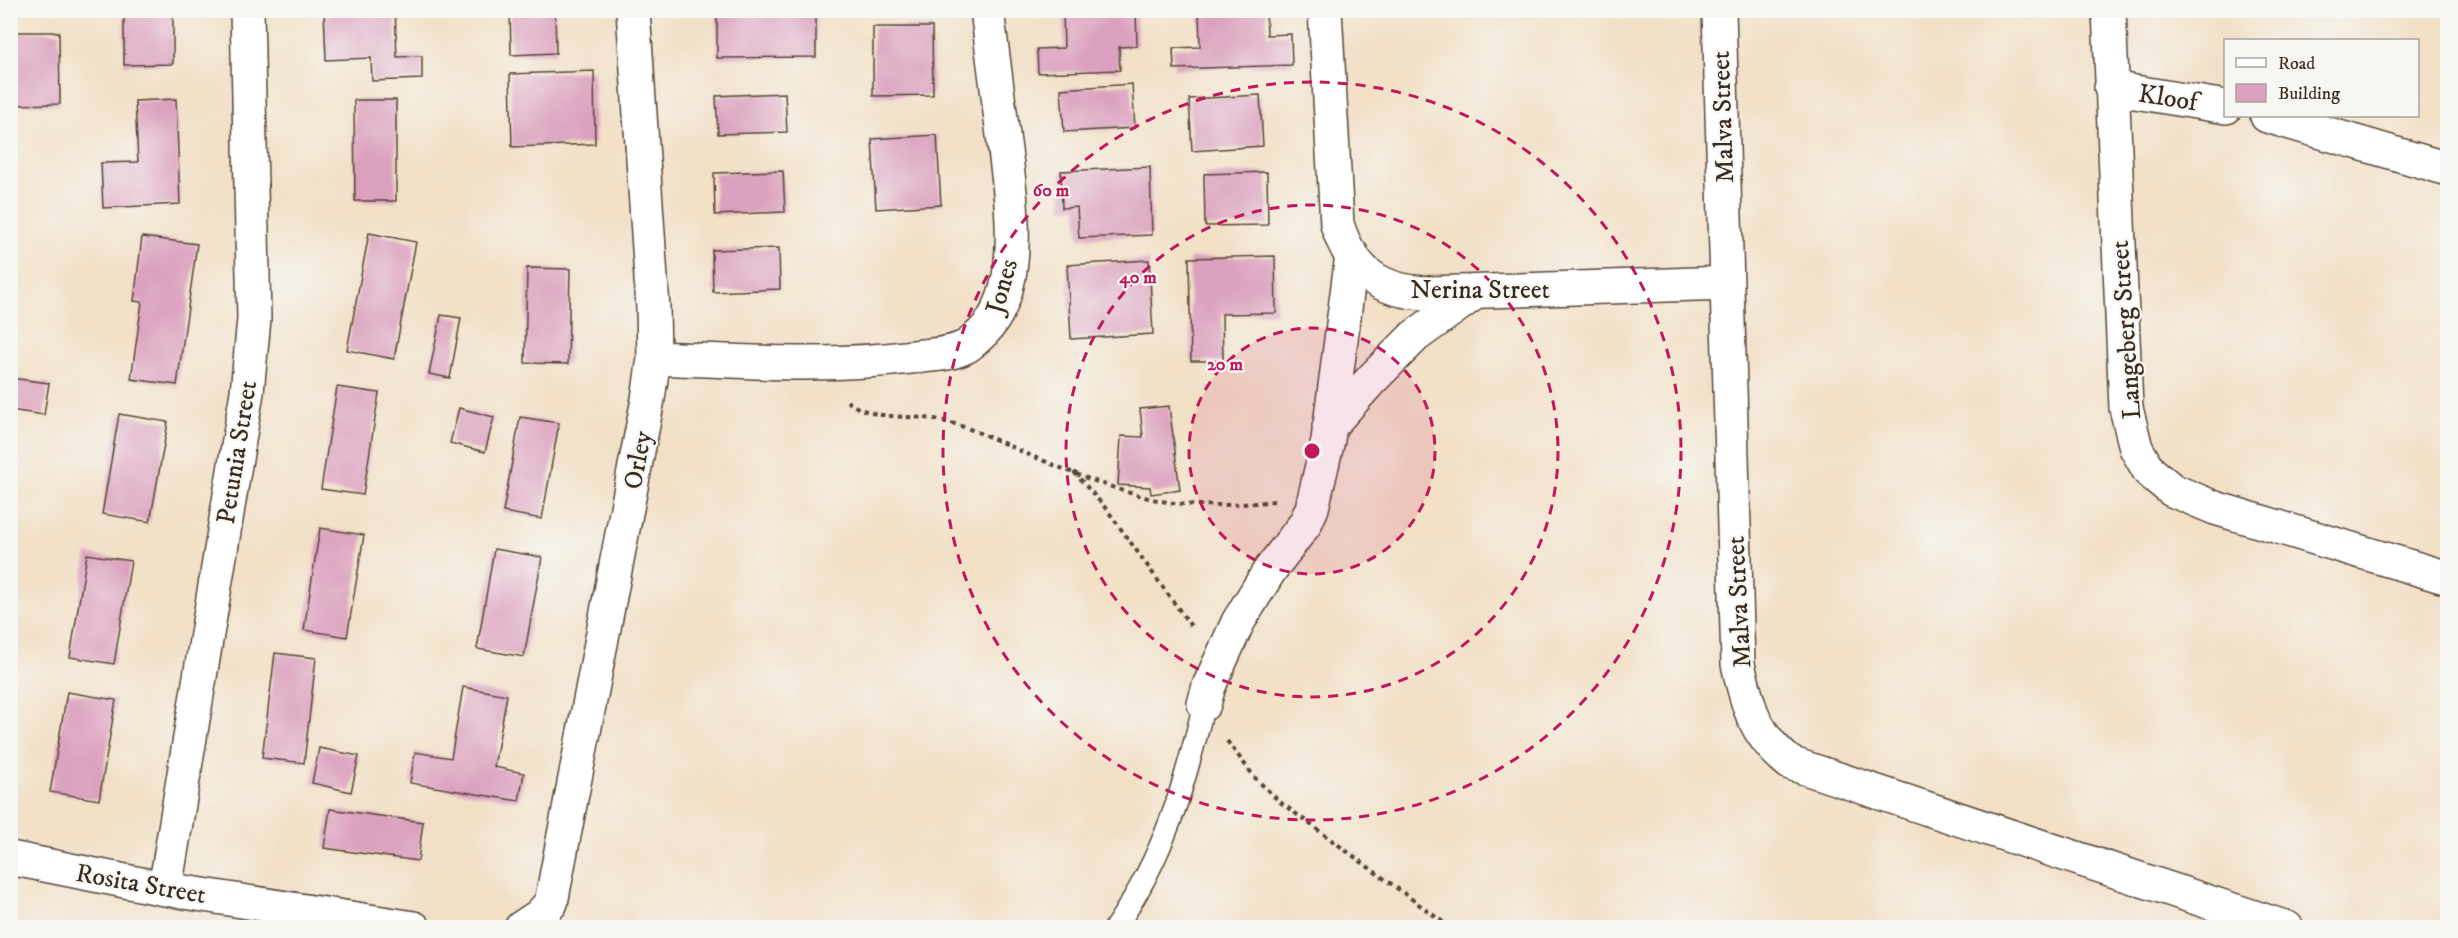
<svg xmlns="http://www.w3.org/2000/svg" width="2458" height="938" viewBox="0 0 2458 938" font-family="'IM FELL DW Pica',serif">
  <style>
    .building { fill: #dba1be }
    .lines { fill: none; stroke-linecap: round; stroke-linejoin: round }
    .service-casing { stroke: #564537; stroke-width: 24 }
    .minor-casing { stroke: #564537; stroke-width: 36 }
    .path { stroke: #564537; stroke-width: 4; stroke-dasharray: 4.5 4.5; stroke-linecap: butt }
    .service { stroke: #fff; stroke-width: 21 }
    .minor { stroke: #fff; stroke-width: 33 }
    .ring { fill: none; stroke: #c2185b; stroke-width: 3; stroke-dasharray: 10 8 }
    .labels { text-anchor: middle; stroke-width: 4.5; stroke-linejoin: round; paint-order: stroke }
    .street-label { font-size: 26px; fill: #3b2a1e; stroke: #f6f6f2 }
    .centre { fill: #c2185b; stroke: #f6f6f2; stroke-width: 3 }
    .ring-label { font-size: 18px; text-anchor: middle; font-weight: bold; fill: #c2185b; stroke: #f6f6f2; stroke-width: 4.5; stroke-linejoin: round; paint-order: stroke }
  </style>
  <rect width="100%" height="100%" fill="#f6f6f2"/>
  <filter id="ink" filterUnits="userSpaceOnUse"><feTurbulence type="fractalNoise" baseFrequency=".0167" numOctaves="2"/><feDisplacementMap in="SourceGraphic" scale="12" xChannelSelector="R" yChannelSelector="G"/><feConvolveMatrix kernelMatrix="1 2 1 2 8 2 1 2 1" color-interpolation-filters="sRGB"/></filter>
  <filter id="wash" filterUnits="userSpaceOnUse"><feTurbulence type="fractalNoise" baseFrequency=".008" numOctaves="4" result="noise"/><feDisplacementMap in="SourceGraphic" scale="24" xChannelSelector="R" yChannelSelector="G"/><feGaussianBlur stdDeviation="1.35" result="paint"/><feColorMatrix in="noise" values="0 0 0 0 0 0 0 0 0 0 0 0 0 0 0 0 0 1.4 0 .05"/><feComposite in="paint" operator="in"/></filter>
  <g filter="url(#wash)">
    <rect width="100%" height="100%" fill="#f2e0c7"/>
    <g id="blocks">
      <!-- building -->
      <path class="building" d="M124 10H173V64L124 65Z
        M324 10H395L397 57 422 56V79L372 81 371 58 326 60Z
        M510 10H555L556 53 511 55Z
        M1063 10H1136L1137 46 1119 47 1120 70 1038 73 1037 49 1064 48Z
        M1199 10H1266L1267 35 1291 34 1292 65 1174 69 1173 48 1200 47Z
        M816 15V57L717 58V16Z
        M873 27H932L933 95 873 96Z
        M10 32H59L60 104 10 105Z
        M594 71 595 144 512 147 510 74Z
        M1132 84 1135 128 1064 132 1061 89Z
        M785 93 787 132 718 134 716 96Z
        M1260 95 1263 146 1192 151 1189 99Z
        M176 99 180 204 103 208 101 163 138 162 135 101Z
        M354 100H396V201H355Z
        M937 135 941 205 876 209 872 139Z
        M1150 167 1152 235 1079 238 1077 207 1062 208 1061 171Z
        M783 171 785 212 715 215 714 173Z
        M1267 172 1268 225 1205 226 1204 174Z
        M369 233 416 242 394 359 347 350Z
        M142 237 197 244 177 385 131 379 142 302 134 301Z
        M779 248 780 289 713 292 712 250Z
        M1275 256 1276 313 1222 314 1223 361H1191L1189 258Z
        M1149 260 1153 334 1071 339 1067 265Z
        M527 268 570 269 568 364 525 363Z
        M441 315 461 318 450 378 429 374Z
        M10 378 49 383 44 415 10 410Z
        M337 387 379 393 363 495 321 489Z
        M1169 406 1180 490 1151 494 1150 487 1118 485 1121 436 1143 437 1140 409Z
        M459 408 494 417 485 452 450 443Z
        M119 414 168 422 150 522 102 514Z
        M520 417 559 423 542 519 503 512Z
        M320 528 364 535 347 637 304 630Z
        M494 549 542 557 524 657 477 649Z
        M87 554 131 561 114 664 70 657Z
        M275 653 316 658 304 763 262 758Z
        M463 687 507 695 494 767 524 773 519 801 410 783 415 752 451 758Z
        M67 692 116 700 99 800 50 792Z
        M319 748 359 756 351 792 312 783Z
        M330 809 423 822 418 861 324 848Z"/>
    </g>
  </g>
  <g filter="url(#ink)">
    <use href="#blocks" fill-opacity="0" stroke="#564537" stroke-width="1.5"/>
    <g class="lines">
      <!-- service casing -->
      <g class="service-casing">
        <path id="service" d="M1115 928C1164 856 1184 788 1204 704"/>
      </g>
      <!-- minor casing -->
      <g class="minor-casing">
        <path id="minor" d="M1325 10 1337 224C1352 272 1380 292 1429 293L1727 283
          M1719 10 1738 664C1748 707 1754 734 1790 763L2287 928
          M2109 10 2126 408 2136 448 2149 471 2172 490 2215 508 2448 578
          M2111 88 2226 107
          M2267 116 2448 169
          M654 358C739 361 826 368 912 357 928 355 950 355 965 347 970 345 975 339 979 336 1030 291 1009 187 1002 127 997 88 992 49 987 10
          M1329 427 1372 379 1415 336 1476 292
          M1204 704 1209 686 1238 622 1270 570 1305 524 1312 508 1328 440 1352 255
          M10 858 165 889 414 928
          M165 889 247 392 254 319 247 10
          M521 928 539 916 551 903 648 399 654 358 653 308 633 10"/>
      </g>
      <!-- path -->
      <path class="path" d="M847 401C877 424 913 412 948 422 977 430 1004 444 1032 456 1073 473 1130 497 1174 503 1207 507 1241 505 1274 501
        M1074 472 1108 511 1193 629
        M1227 741 1256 779 1280 802 1451 928"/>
      <!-- service -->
      <use href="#service" class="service"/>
      <!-- minor -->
      <use href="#minor" class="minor"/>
    </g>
  </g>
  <!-- distance rings -->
  <circle cx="1312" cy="451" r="123" fill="#c2185b" fill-opacity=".12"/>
  <g class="ring">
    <circle cx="1312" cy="451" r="123"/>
    <circle cx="1312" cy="451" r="246"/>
    <circle cx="1312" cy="451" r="369"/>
  </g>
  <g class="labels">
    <!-- street labels -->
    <g class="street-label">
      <text transform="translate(2168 97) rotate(9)" y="9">Kloof</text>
      <text transform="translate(1722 117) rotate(-92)" y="9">Malva Street</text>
      <text transform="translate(1001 286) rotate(-74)" y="9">Jones</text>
      <text x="1480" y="298">Nerina Street</text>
      <text transform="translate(2125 330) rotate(-94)" y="9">Langeberg Street</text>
      <text transform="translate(236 452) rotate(-81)" y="9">Petunia Street</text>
      <text transform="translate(637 460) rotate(-79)" y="9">Orley</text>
      <text transform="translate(1738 602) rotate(-93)" y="9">Malva Street</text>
      <text transform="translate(141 883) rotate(10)" y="9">Rosita Street</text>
    </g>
  </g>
  <circle cx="1312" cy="451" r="9" class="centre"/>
  <g class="ring-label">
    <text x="1051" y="196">60 m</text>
    <text x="1138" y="283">40 m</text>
    <text x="1225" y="370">20 m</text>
  </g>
  <!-- margin -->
  <rect width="2458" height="938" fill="none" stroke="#f6f6f2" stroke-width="36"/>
  <!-- legend -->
  <rect x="2224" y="39" width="195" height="78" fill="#f6f6f2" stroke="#aba49d" stroke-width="1.5"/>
  <rect x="2236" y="58" width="30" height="9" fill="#ffffff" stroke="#aba49d" stroke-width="1.5"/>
  <text x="2278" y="69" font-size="18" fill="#3b2a1e">Road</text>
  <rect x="2236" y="84" width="30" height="18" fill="#dba1be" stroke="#aba49d" stroke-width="1.5"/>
  <text x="2278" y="99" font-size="18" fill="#3b2a1e">Building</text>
</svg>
